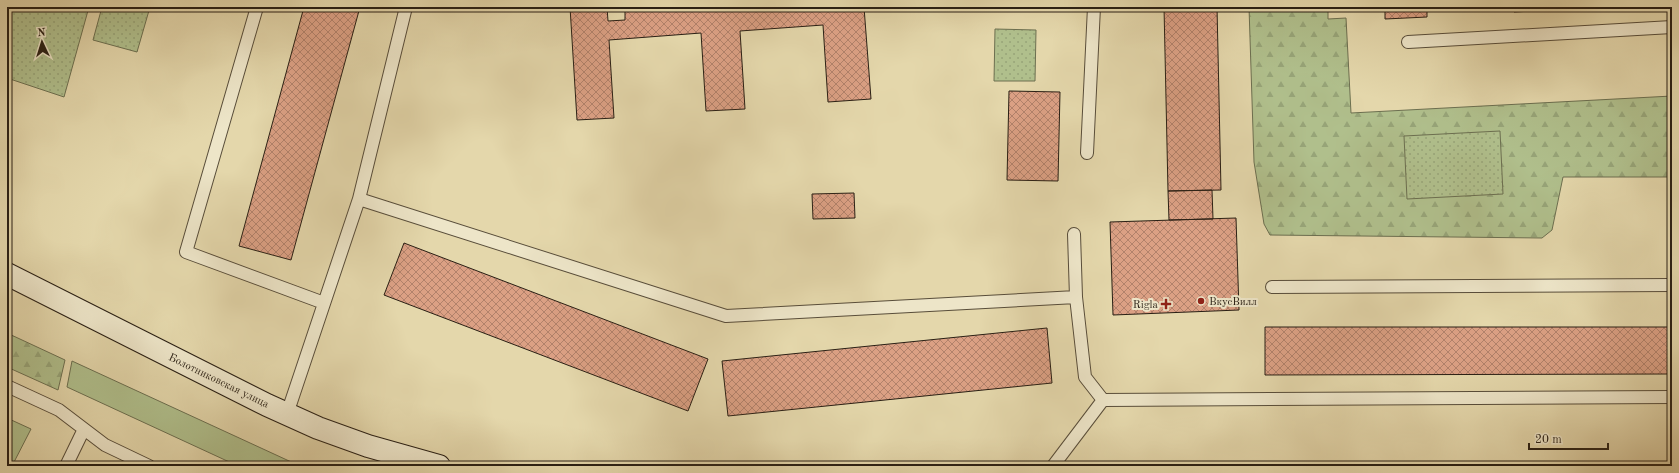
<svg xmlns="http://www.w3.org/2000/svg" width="1679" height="473" viewBox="0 0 1679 473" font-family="'Old Standard TT',serif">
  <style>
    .grass { fill: #b0bf8c; stroke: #6c6f50 }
    .forest { fill: url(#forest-firs); stroke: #6c6f50 }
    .park { fill: url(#park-dots); stroke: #6c6f50 }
    .building { fill: url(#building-cross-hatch); stroke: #291f14 }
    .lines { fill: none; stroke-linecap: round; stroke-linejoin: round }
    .lane-casing { stroke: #584d3a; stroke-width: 14 }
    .secondary-casing { stroke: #291f14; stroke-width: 24 }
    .lane { stroke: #ede5c8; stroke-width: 12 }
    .secondary { stroke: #ede5c8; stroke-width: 22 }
    .poi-dot { fill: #8f2418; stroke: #ede5c8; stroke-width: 1.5 }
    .labels { text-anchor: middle; stroke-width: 4; stroke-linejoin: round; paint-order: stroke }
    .poi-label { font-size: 11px; fill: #291f14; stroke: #ede5c8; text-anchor: start }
    .street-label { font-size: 11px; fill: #291f14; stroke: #ede5c8 }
  </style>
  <defs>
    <pattern id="forest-firs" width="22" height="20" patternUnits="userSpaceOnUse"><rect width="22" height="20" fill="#b0bf8c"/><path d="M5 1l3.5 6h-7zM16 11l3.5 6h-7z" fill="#97a478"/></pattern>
    <pattern id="park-dots" width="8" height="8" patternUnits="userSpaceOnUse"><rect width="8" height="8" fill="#b0bf8c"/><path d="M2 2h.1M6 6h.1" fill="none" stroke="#97a478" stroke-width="1.8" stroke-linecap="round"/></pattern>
    <pattern id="building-cross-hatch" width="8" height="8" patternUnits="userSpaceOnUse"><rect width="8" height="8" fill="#dba084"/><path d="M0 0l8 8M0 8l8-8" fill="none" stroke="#b2826b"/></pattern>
  </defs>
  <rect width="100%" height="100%" fill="#e4d7ab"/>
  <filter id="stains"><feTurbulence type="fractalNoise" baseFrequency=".005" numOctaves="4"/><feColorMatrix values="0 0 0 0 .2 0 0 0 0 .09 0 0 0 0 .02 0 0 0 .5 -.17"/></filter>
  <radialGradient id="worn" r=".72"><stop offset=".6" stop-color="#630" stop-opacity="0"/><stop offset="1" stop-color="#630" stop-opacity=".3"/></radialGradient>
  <!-- grass -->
  <path class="grass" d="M72 361 300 466H238L67 387Z
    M7 418 31 429 12 466H7Z"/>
  <!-- forest -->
  <path class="forest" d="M1249 7H1328V19L1346 18 1351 113 1672 96V177H1563L1552 230 1542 238 1270 235 1264 224 1254 162Z
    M7 333 65 360 58 390 7 367Z"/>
  <!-- park -->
  <path class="park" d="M7 7H89L64 97 7 78Z
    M102 7H150L137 52 93 40Z
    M995 29 1036 30 1035 81H994Z
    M1500 131 1503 194 1407 199 1404 136Z"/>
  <!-- building -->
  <path class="building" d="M304 7H360L291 260 239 246Z
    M570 7H607L608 21 625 20V7H864L871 99 828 102 823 25 740 31 745 109 706 111 701 33 609 40 614 118 577 120Z
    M1164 7H1217L1221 190 1168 191Z
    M1385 7H1427V17L1385 19Z
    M1514 7H1553V10L1514 12Z
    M1009 91 1060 92 1058 181 1007 180Z
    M1212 190 1213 219 1169 220 1168 191Z
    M854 193 855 218 813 219 812 194Z
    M1236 218 1239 310 1113 315 1110 222Z
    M404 243 708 359 688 411 384 295Z
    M1265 327H1672V374L1265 375Z
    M1047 328 1052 383 728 416 722 361Z"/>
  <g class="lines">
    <!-- lane casing -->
    <g class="lane-casing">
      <path id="lane" d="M257 7 186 252 324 303
        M1408 42 1672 27
        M1087 153 1094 7
        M359 199 726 316 1076 297 1085 377 1103 400 1672 397
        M1074 234 1076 297
        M1272 287 1672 285
        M7 386 59 410 105 445 149 466
        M287 414 359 199 406 7
        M66 466 84 429
        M1053 466 1103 400"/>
    </g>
    <!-- secondary casing -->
    <g class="secondary-casing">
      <path id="secondary" d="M7 274 267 405 318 428 368 446 439 466"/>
    </g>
    <!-- lane -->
    <use href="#lane" class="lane"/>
    <!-- secondary -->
    <use href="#secondary" class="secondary"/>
  </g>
  <!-- markers -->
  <g class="poi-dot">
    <circle cx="1201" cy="301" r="4"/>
    <path d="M1164 298h4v4h4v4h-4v4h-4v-4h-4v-4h4z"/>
  </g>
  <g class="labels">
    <!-- poi labels -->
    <g class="poi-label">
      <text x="1209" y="305">ВкусВилл</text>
      <text x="1158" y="308" text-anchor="end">Rigla</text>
    </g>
    <!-- street labels -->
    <g class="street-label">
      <text transform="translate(219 380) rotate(26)" y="4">Болотниковская улица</text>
    </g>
  </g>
  <!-- margin -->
  <rect width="1679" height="473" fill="none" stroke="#e4d7ab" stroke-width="24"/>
  <rect x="8" y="8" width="1663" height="457" fill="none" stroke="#291f14" stroke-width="2"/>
  <rect x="12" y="12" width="1655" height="449" fill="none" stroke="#291f14"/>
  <!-- north arrow -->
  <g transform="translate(42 42) rotate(356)" stroke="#ede5c8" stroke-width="3" paint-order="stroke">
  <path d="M0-3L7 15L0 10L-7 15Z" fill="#291f14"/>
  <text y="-6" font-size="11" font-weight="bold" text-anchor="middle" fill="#291f14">N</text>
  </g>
  <!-- scale -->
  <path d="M1529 443v6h79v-6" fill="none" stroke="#291f14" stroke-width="2"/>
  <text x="1535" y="443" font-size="12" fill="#291f14" stroke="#ede5c8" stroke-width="3" paint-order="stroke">20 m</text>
  <rect width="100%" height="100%" filter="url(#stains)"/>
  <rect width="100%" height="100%" fill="url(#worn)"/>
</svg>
